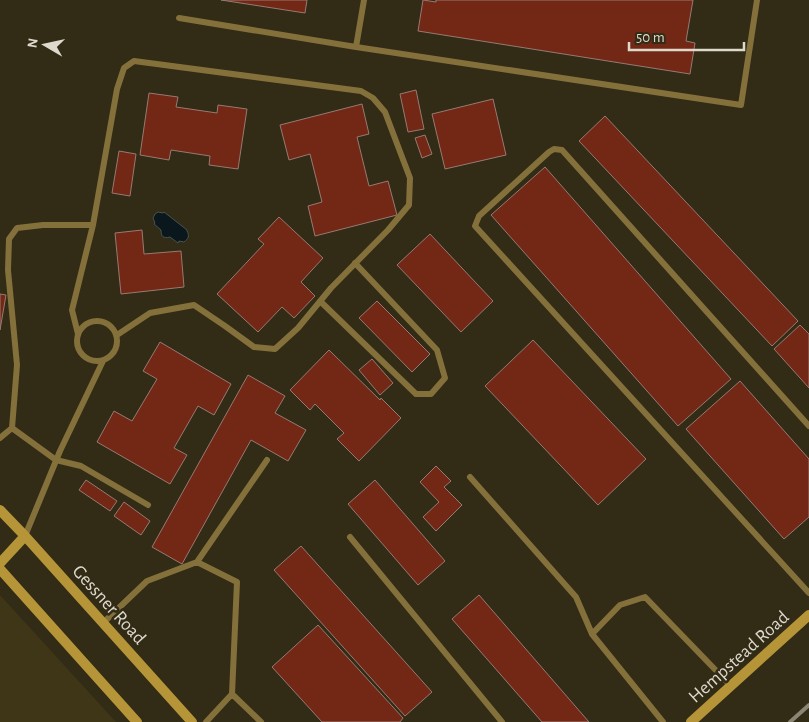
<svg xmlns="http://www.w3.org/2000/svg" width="809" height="722" viewBox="0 0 809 722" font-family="'Alegreya Sans',sans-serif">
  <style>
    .built { fill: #3f3517 }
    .water { fill: #0a181d; stroke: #495252 }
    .building { fill: #732816; stroke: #967a73 }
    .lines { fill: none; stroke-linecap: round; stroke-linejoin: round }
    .lane { stroke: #84703a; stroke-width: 6 }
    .secondary { stroke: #b69539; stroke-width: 10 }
    .rail { stroke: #8a8574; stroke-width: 4 }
    .labels { text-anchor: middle; stroke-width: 5; stroke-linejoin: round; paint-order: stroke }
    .street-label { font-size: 19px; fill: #ddd9cc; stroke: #322b15 }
  </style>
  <rect width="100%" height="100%" fill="#322b15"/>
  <!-- built -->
  <path class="built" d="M0 595 116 722H0Z"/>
  <!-- water -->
  <path class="water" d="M158 212 163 213 164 212 187 230V231C190 236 188 239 184 242L179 241 178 243 170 237C163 239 161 236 161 230L154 224 155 223 153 218 155 214Z"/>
  <!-- building -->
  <path class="building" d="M221 0H307L305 13Z
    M423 0 436 2V0H693L686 41 695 43 690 74 418 31Z
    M416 90 424 129 408 132 400 94Z
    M149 93 178 97 176 107 217 113 218 105 247 109 238 169 209 165 210 156 171 150 169 160 140 155Z
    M493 99 506 155 445 169 432 114Z
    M362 104 369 134 357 137 369 186 388 181 397 215 315 236 308 206 322 202 310 154 289 160 280 125Z
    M605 116 798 321 772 346 579 141Z
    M425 135 432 154 422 158 415 138Z
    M119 151 136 154 130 196 112 193Z
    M545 167 731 379 678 426 491 215Z
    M279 217 323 258 301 282 315 296 294 318 282 307 258 332 217 294 264 244 258 239Z
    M142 230 144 254 181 251 184 287 121 294 115 233Z
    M430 234 493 301 461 332 397 265Z
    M0 294 6 295 0 330Z
    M377 301 430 354 412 372 359 318Z
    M800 325 809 334V388L774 349Z
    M533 340 646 459 598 505 485 386Z
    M160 342 231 384 214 415 198 406 174 448 187 455 170 484 97 442 114 411 132 421 157 379 143 371Z
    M329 350 380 400 381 398 401 418 359 461 337 439 344 433 315 404 310 410 290 390Z
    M372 359 393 383 380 395 359 370Z
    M248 375 285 396 275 413 306 430 288 461 251 440 182 564 152 547Z
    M740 381 809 459V517L784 539 686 429Z
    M436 466 451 481 444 487 462 505 436 531 423 517 439 502 420 482Z
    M86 480 117 501 110 511 79 490Z
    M375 480 445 561 418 585 348 504Z
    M124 502 150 521 141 535 114 516Z
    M301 546 432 692 405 716 274 570Z
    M479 595 589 722H542L452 619Z
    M318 625 403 718 400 722H322L272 667Z"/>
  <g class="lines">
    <!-- lane -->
    <path class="lane" d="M364 0 356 47 741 105 757 0
      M179 18 356 47
      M320 301 416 394H431L445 378 437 350 355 263
      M77 341a20 20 0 1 1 40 0a20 20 0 1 1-40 0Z
      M78 334 72 310 93 225
      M809 426 562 150 554 149 549 152 479 216 475 226 809 593
      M12 428 56 460 81 466 148 505
      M0 438 12 428 17 365 8 270 9 239 17 228 43 225H93L117 89 124 68 134 61 361 91 373 98 385 112 410 178 409 205 388 230 331 288 298 328 275 349 254 347 225 326 194 305 150 313 117 335
      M470 477 576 597 592 634 663 722
      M25 536 60 451 103 361
      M350 537 502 722
      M197 562 237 582 232 694 206 722
      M103 623 147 581 197 562 267 460
      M592 634 620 605 645 597 731 686
      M232 694 261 722"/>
    <!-- secondary -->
    <path class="secondary" d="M0 510 25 536 192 722
      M0 563 25 536
      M0 569 137 722
      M691 722 809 615"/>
    <!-- rail -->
    <path class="rail" d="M790 722 809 705"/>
  </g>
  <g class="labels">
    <!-- street labels -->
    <g class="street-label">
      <text transform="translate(110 604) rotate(48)" y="7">Gessner Road</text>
      <text transform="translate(738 656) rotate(-42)" y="7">Hempstead Road</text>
    </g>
  </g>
  <!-- north arrow -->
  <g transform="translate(45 45) rotate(279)" stroke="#322b15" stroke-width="4" paint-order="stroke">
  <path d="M0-4L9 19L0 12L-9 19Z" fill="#ddd9cc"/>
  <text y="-8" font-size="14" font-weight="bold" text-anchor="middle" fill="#ddd9cc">N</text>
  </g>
  <!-- scale -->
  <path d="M629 42v8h115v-8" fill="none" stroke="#ddd9cc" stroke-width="2.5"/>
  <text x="636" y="42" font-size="15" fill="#ddd9cc" stroke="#322b15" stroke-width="4" paint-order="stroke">50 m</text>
</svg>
